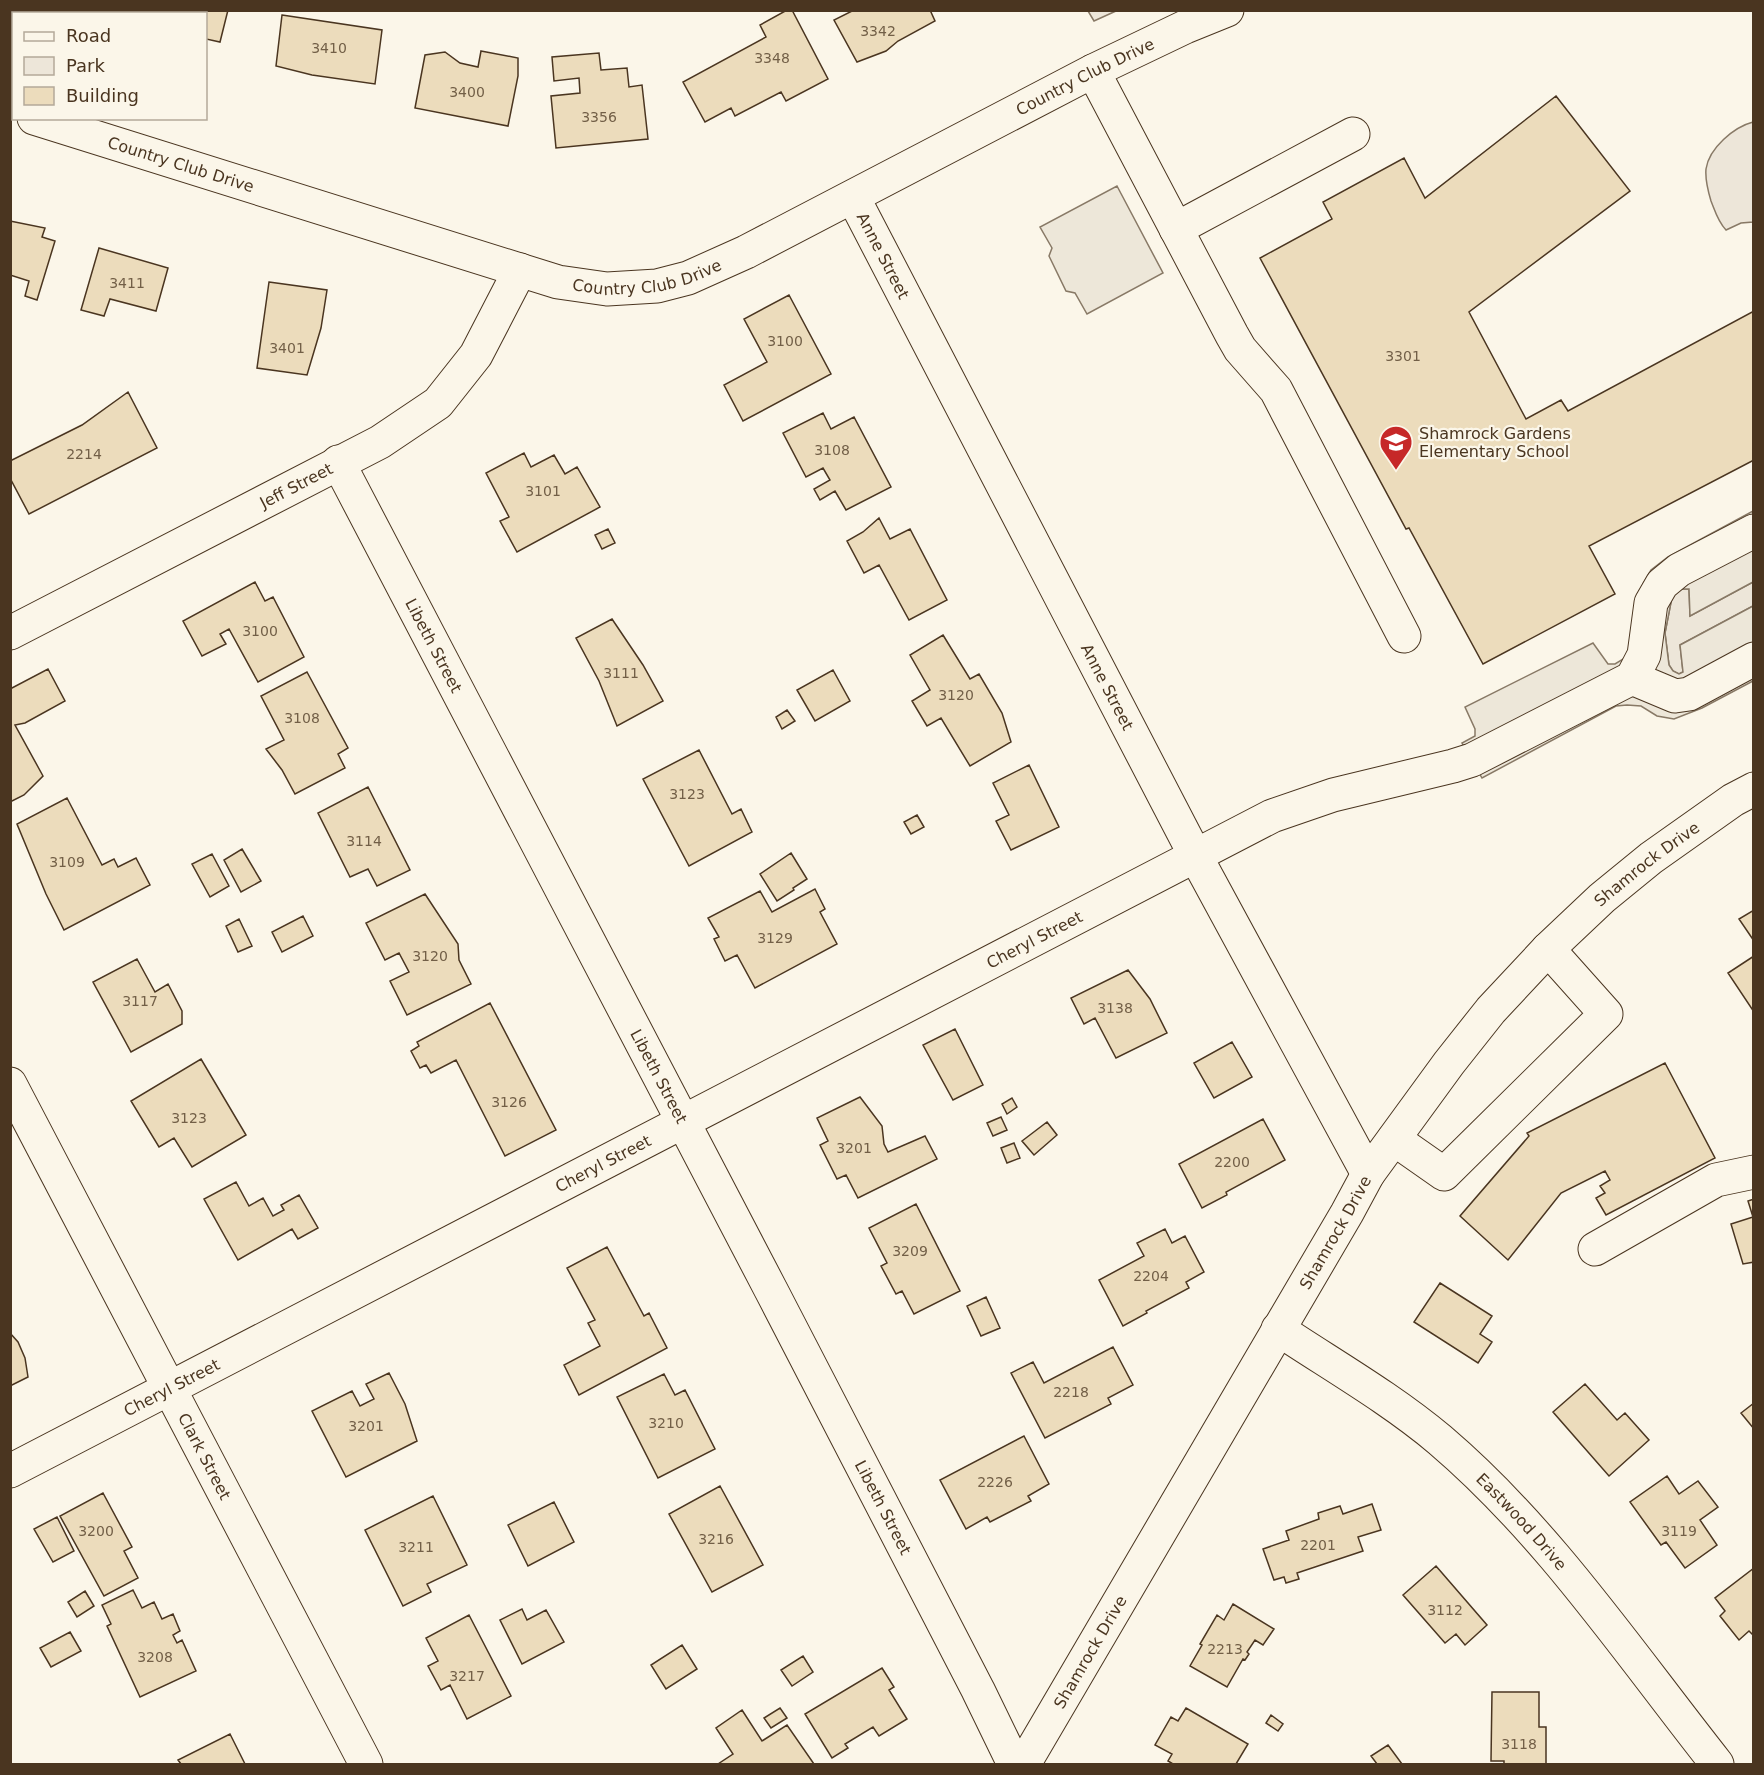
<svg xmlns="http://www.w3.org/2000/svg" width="1764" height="1775" viewBox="0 0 1764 1775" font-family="'DejaVu Sans',sans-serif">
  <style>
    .green { fill: #ede6d9; stroke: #887966; stroke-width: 1.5 }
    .parking { fill: #ede7d9; stroke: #887966; stroke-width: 1.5 }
    .building { fill: #ecdcbc; stroke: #4a3520; stroke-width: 1.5 }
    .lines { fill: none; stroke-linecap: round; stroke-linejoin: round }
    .minor-casing { stroke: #4a3520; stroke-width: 35 }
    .minor { stroke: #fbf6e9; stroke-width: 33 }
    .labels { text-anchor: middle; stroke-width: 4.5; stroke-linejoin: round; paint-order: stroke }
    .number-label { font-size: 14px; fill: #725f47 }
    .street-label { font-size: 16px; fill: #4a3520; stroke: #fbf6e9 }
    .poi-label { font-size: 16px; fill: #4a3520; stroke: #fbf6e9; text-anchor: start }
  </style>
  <rect width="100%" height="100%" fill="#fbf6e9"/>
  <!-- green -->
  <path class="green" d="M1088 11H1116L1094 21Z
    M1753 122V222L1741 223 1726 230C1718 222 1715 211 1711 201 1708 191 1705 180 1706 169 1709 148 1734 127 1753 122Z
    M1753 582V606L1680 645 1683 672 1679 674 1673 671 1669 665 1665 633 1672 597 1678 589H1689L1690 616Z"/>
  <!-- parking -->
  <path class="parking" d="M1117 186 1163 273 1087 314 1075 293 1066 291 1049 256 1052 248 1040 227Z
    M1753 511V582L1690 616 1689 589H1678L1672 597 1665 633 1669 665 1673 671 1679 674 1683 672 1680 645 1753 606V681L1702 708 1674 719 1657 716 1641 706 1627 705 1616 706 1482 778 1462 743 1475 736V729L1465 707 1593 643 1608 664H1615L1625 658 1630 649 1643 584 1651 570 1668 557Z"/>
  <!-- building -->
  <path class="building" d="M131 10H228L220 42 206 39V14H134Z
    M787 10H792L828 79 786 101 781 92 735 116 731 108 705 122 683 82 766 37 760 25Z
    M854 10H930L935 21 898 41 886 51 857 62 834 20Z
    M282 15 382 30 375 84 312 75 276 66Z
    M481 51 518 58V76L508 126 415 108 425 55 445 52 460 63 478 67Z
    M599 53 601 70 627 68 629 87 642 85 648 139 556 148 551 96 580 93 579 78 554 81 552 57Z
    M1556 96 1630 191 1469 312 1526 419 1561 400 1568 411 1754 311V460L1589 546 1615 594 1483 664 1409 528 1406 529 1260 258 1332 219 1323 202 1404 158 1425 198Z
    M10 221 45 228 42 237 55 241 37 300 25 296 29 281 10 275Z
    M99 248 168 268 156 311 110 299 104 316 81 310Z
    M269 282 327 290 321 328 307 375 257 368Z
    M789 295 831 374 743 421 724 385 767 362 744 319Z
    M128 392 157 448 29 514 10 478V461L82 425Z
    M823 413 831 429 854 417 891 487 846 510 835 491 820 500 814 489 830 480 823 468 806 477 783 433Z
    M524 453 531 467 554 455 565 474 577 467 600 507 517 552 500 521 509 517 486 473Z
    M879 518 890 539 910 529 947 600 909 620 879 565 864 573 847 541 863 532Z
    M608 529 615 543 602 549 595 535Z
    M255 582 265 601 273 597 304 657 258 682 229 629 220 634 226 644 202 656 183 621Z
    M612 619 643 665 663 701 617 726 599 681 576 638Z
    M943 635 970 679 979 674 1002 713 1011 742 970 766 941 718 927 726 912 701 930 690 910 655Z
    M48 669 65 701 25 723 15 725 43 776 24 795 10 802V689Z
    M833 670 850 701 815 721 797 690Z
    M307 672 348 748 338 754 345 768 295 794 282 770 266 749 284 740 261 696Z
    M787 710 795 721 782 729 776 717Z
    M699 750 732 814 741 809 752 832 689 866 643 779Z
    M1029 765 1059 827 1011 850 996 821 1009 815 993 783Z
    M368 787 410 870 377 886 368 869 350 877 318 813Z
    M67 798 102 865 114 859 118 867 136 858 150 885 64 930 46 894 17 824Z
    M917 815 924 827 911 834 904 822Z
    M242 849 261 881 241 892 224 860Z
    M791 853 807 879 793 888 794 890 777 901 760 874Z
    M212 854 229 886 210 897 192 864Z
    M815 889 825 909 820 912 837 944 755 988 737 955 725 961 714 939 719 937 708 918 760 891 772 912Z
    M425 894 458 944 459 960 471 984 407 1015 390 981 409 972 399 953 385 960 366 923Z
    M1754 910V941L1739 919Z
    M303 916 313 936 282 952 272 932Z
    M239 919 252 946 238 952 226 926Z
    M1754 956V1012L1728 973Z
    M137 959 155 992 168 984 182 1011V1024L131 1052 93 982Z
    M1128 970 1150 999 1167 1033 1116 1058 1095 1018 1084 1024 1071 998Z
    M490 1003 556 1130 505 1156 456 1060 431 1073 426 1065 420 1068 411 1051 419 1046 417 1042Z
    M955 1029 983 1085 953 1100 923 1045Z
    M1232 1042 1252 1077 1214 1098 1194 1063Z
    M201 1059 246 1135 192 1167 174 1138 159 1147 131 1101Z
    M1665 1063 1715 1158 1606 1215 1596 1198 1605 1193 1600 1186 1610 1180 1605 1171 1561 1193 1508 1260 1460 1216 1529 1136 1527 1133Z
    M860 1097 882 1126 884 1144 888 1152 925 1136 937 1159 858 1198 846 1175 837 1179 820 1145 828 1141 817 1118Z
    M1012 1098 1017 1107 1007 1114 1002 1104Z
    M1001 1117 1007 1130 993 1136 987 1123Z
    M1263 1119 1285 1160 1226 1192 1227 1195 1202 1208 1179 1164Z
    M1047 1122 1057 1135 1034 1155 1022 1141Z
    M1014 1143 1020 1158 1007 1163 1001 1148Z
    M236 1182 249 1206 263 1198 273 1216 284 1210 281 1205 299 1195 318 1228 298 1239 292 1229 238 1260 204 1199Z
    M1754 1199V1262L1743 1264 1731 1224 1753 1217 1748 1201Z
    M916 1204 960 1291 914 1314 902 1291 896 1294 881 1266 887 1263 869 1228Z
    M1165 1229 1172 1243 1185 1236 1204 1272 1186 1282 1189 1288 1146 1311 1147 1313 1123 1326 1099 1280 1144 1256 1137 1243Z
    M607 1247 644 1316 649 1313 667 1348 579 1395 564 1365 600 1346 588 1323 595 1320 567 1268Z
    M1440 1283 1492 1316 1480 1334 1492 1342 1478 1363 1414 1322Z
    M986 1297 1000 1328 981 1336 967 1306Z
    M10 1333 18 1342 25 1358 28 1377 10 1386Z
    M1113 1347 1133 1385 1108 1398 1111 1404 1045 1438 1011 1373 1033 1362 1044 1383Z
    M389 1373 405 1404 417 1441 346 1477 312 1411 352 1391 360 1406 374 1399 366 1384Z
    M664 1374 675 1395 685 1390 715 1449 658 1478 617 1397Z
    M1585 1384 1617 1420 1625 1413 1649 1440 1609 1476 1553 1412Z
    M1754 1403V1429L1741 1413Z
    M1024 1436 1049 1484 1028 1496 1031 1501 990 1522 987 1517 966 1529 940 1480Z
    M1667 1476 1679 1494 1698 1481 1718 1507 1700 1520 1717 1545 1685 1568 1666 1542 1661 1545 1630 1502Z
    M720 1486 763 1565 712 1592 669 1514Z
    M103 1493 132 1547 124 1551 138 1578 104 1596 60 1516Z
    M433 1496 467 1565 427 1584 431 1592 403 1606 365 1530Z
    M554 1502 574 1542 528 1566 508 1525Z
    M1372 1504 1381 1530 1358 1537 1363 1551 1297 1573 1299 1579 1286 1583 1284 1577 1274 1580 1263 1549 1289 1540 1286 1531 1319 1519 1318 1513 1340 1506 1343 1514Z
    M57 1517 74 1551 53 1562 34 1529Z
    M1436 1566 1487 1625 1465 1645 1456 1634 1445 1643 1403 1595Z
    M1754 1568V1636L1749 1631 1739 1640 1720 1616 1725 1611 1715 1598Z
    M133 1590 142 1608 154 1602 162 1619 173 1614 180 1631 173 1635 177 1643 182 1640 196 1671 140 1697 107 1626 111 1624 102 1605Z
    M85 1591 94 1606 77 1617 68 1602Z
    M1233 1604 1274 1629 1263 1645 1255 1640 1247 1652 1249 1654 1245 1660 1243 1659 1227 1687 1190 1666 1202 1645 1200 1644 1217 1615 1224 1620Z
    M522 1609 527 1620 546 1610 564 1642 522 1664 500 1620Z
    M469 1615 511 1696 467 1719 450 1685 441 1690 428 1666 438 1661 426 1638Z
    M70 1632 81 1651 51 1667 40 1648Z
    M682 1645 697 1669 666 1689 651 1665Z
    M803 1656 813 1672 792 1686 781 1670Z
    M882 1668 894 1687 889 1690 907 1719 879 1736 873 1727 845 1744 848 1748 832 1758 805 1714Z
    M1492 1692H1539V1727H1546V1764H1504V1761H1491Z
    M780 1708 787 1718 771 1728 764 1718Z
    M1186 1708 1248 1744 1236 1764H1173L1168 1761 1172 1754 1155 1745 1171 1717 1178 1721Z
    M742 1710 762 1741 787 1725 814 1764H718L733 1754 716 1728Z
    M1271 1715 1283 1724 1278 1731 1266 1723Z
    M230 1734 245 1764H181L178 1760Z
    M1388 1745 1402 1764H1377L1371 1756Z"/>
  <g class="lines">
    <!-- minor casing -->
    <g class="minor-casing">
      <g id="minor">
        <path d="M1093 71 1232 335 1240 349 1276 390 1404 636"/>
        <path id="s1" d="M34 118 558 282 607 289 657 286 688 278 746 252 1093 71 1185 27 1227 10"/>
        <path id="s2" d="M853 197 1195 855 1368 1174"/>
        <path d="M1176 229 1353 134"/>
        <path id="s3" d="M338 462 771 1290 978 1690 1014 1764"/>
        <path id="s4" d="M10 633 380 442 438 403 476 355 520 270"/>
        <path d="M1632 678 1675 696 1689 694 1754 659"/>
        <path id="s5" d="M10 1084 366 1764"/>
        <path d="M1394 1139 1444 1174 1606 1014 1548 949"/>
        <path d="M1595 1249 1716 1180 1754 1172"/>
        <path id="s6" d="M1278 1329C1332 1365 1390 1398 1440 1440 1548 1532 1629 1653 1717 1764"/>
        <path id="s7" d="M10 1471 1272 816 1333 795 1453 766 1472 760 1632 678 1644 655 1651 603 1662 584 1679 570 1754 531"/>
        <path id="s8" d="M1024 1764 1347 1213 1368 1174 1449 1063 1491 1010 1548 949 1602 898 1651 858 1733 800 1754 789"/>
      </g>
    </g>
    <!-- minor -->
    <use href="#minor" class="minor"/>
  </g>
  <!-- icons -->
  <defs>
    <g id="school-pin" transform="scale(1.725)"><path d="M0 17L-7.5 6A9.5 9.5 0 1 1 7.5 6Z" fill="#c62828" stroke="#fbf6e9"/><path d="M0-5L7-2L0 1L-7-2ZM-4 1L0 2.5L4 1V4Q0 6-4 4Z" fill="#fff"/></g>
  </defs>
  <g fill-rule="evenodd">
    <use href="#school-pin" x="1396" y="442"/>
  </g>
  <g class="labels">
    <!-- number labels -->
    <g class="number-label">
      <text x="878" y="36">3342</text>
      <text x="329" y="53">3410</text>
      <text x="772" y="63">3348</text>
      <text x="467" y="97">3400</text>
      <text x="599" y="122">3356</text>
      <text x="127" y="288">3411</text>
      <text x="785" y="346">3100</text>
      <text x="287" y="353">3401</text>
      <text x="1403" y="361">3301</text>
      <text x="832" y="455">3108</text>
      <text x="84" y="459">2214</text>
      <text x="543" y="496">3101</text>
      <text x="260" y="636">3100</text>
      <text x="621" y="678">3111</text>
      <text x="956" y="700">3120</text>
      <text x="302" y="723">3108</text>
      <text x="687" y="799">3123</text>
      <text x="364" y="846">3114</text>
      <text x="67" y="867">3109</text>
      <text x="775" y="943">3129</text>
      <text x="430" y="961">3120</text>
      <text x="140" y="1006">3117</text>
      <text x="1115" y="1013">3138</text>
      <text x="509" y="1107">3126</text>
      <text x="189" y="1123">3123</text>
      <text x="854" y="1153">3201</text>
      <text x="1232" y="1167">2200</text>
      <text x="910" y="1256">3209</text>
      <text x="1151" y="1281">2204</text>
      <text x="1071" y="1397">2218</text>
      <text x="666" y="1428">3210</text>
      <text x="366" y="1431">3201</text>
      <text x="995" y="1487">2226</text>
      <text x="96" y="1536">3200</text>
      <text x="1679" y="1536">3119</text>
      <text x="716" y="1544">3216</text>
      <text x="1318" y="1550">2201</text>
      <text x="416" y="1552">3211</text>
      <text x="1445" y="1615">3112</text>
      <text x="1225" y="1654">2213</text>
      <text x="155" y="1662">3208</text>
      <text x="467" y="1681">3217</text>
      <text x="1519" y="1749">3118</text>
    </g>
    <!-- street labels -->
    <g class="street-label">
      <text dy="6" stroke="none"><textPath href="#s1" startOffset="1126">Country Club Drive</textPath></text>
      <text dy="6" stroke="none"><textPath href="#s1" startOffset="154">Country Club Drive</textPath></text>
      <text dy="6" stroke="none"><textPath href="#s2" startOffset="66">Anne Street</textPath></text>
      <text dy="6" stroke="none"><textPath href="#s1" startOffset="640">Country Club Drive</textPath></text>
      <text dy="6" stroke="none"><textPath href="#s4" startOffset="322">Jeff Street</textPath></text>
      <text dy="6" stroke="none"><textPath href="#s3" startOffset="207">Libeth Street</textPath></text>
      <text dy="6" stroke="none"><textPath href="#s2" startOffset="552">Anne Street</textPath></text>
      <text dy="6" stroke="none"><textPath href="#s8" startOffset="1102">Shamrock Drive</textPath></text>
      <text dy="6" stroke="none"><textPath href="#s7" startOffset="1154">Cheryl Street</textPath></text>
      <text dy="6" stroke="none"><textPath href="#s3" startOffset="693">Libeth Street</textPath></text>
      <text dy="6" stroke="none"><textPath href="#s7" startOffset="668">Cheryl Street</textPath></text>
      <text dy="6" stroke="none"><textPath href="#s8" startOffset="616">Shamrock Drive</textPath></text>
      <text dy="6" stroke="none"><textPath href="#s7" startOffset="182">Cheryl Street</textPath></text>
      <text dy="6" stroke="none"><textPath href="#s5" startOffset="420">Clark Street</textPath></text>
      <text dy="6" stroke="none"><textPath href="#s3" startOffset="1179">Libeth Street</textPath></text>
      <text dy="6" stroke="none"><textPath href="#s6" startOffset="312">Eastwood Drive</textPath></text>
      <text dy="6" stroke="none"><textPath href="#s8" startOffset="130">Shamrock Drive</textPath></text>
    </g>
    <!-- poi labels -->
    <g class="poi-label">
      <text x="1419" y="439">Shamrock Gardens<tspan x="1419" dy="18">Elementary School</tspan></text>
    </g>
  </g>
  <!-- border -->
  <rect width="1764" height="1775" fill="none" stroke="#4a3520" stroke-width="24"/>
  <!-- legend -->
  <rect x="12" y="12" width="195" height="108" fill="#fbf6e9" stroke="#b4a999" stroke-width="1.5"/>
  <rect x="24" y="32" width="30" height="9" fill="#fbf6e9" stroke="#b4a999" stroke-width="1.5"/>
  <text x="66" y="42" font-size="18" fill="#4a3520">Road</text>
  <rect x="24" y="57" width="30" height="18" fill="#ede6d9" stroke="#b4a999" stroke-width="1.5"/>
  <text x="66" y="72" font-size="18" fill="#4a3520">Park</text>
  <rect x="24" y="87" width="30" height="18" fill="#ecdcbc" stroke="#b4a999" stroke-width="1.5"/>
  <text x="66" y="102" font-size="18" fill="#4a3520">Building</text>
</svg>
